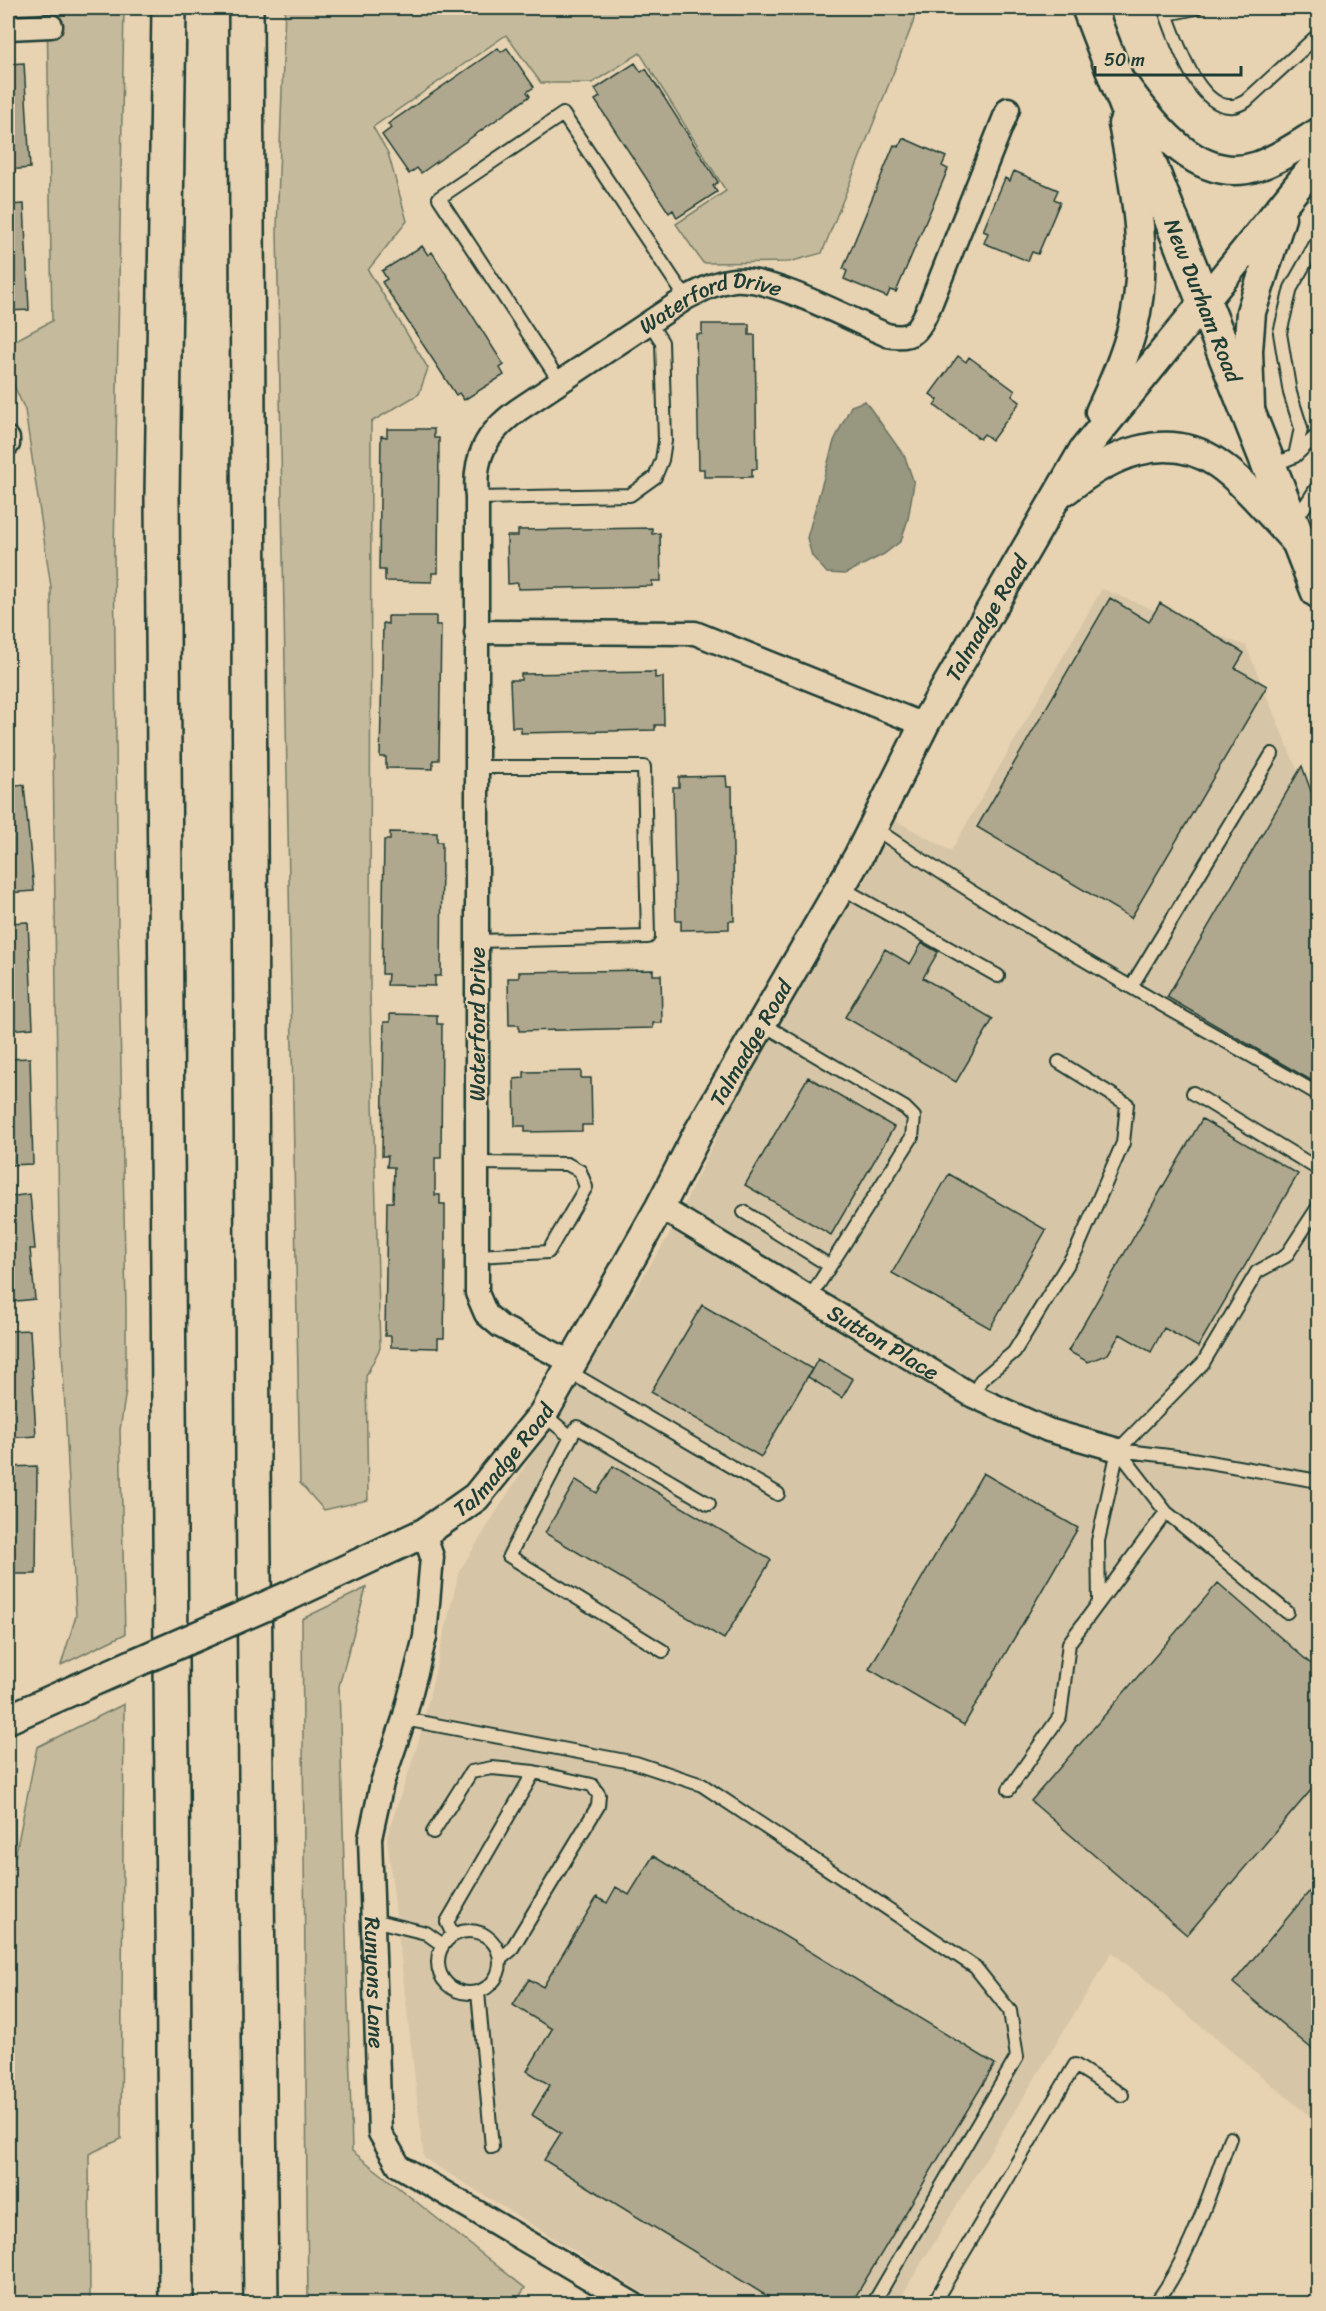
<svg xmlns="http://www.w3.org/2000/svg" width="1326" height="2311" viewBox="0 0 1326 2311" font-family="Sriracha,sans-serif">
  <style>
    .built { fill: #d6c5a6 }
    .green { fill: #c6ba9c; stroke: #727c68; stroke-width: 1.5 }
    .water { fill: #989780; stroke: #687362; stroke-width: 1.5 }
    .building { fill: #b0a88e; stroke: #1f3d34; stroke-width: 1.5 }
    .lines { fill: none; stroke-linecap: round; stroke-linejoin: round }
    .service-casing { stroke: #1f3d34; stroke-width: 16 }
    .minor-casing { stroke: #1f3d34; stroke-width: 27 }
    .tertiary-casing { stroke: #1f3d34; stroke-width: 33 }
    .secondary-casing { stroke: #1f3d34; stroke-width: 38 }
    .motorway-casing { stroke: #1f3d34; stroke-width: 38 }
    .path { stroke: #1f3d34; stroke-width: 4; stroke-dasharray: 1.5 4.5; stroke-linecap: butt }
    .service { stroke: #e7d2b1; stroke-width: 12 }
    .minor { stroke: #e7d2b1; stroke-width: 22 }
    .tertiary { stroke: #e7d2b1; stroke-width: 28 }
    .secondary { stroke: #e7d2b1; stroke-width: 33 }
    .motorway { stroke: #e7d2b1; stroke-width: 33 }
    .tertiary-bridge-casing { stroke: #1f3d34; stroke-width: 33; stroke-linecap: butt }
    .tertiary-bridge { stroke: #e7d2b1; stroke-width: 28 }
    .labels { text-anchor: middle; stroke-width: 4.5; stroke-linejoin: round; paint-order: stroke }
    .street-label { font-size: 22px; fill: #1f3d34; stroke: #e7d2b1 }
  </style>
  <rect width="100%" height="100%" fill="#e7d2b1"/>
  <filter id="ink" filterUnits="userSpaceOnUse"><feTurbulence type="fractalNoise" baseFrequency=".0167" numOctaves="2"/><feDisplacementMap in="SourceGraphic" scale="12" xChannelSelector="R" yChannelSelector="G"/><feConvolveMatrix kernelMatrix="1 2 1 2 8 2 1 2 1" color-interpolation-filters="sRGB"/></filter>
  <g filter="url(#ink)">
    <!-- built -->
    <path class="built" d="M1102 589 1246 646 1318 821V2123L1112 1952 897 2303H659L424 2158 387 1836 418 1744 459 1572 671 1232 874 809 951 851Z"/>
    <!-- green -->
    <path class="green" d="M47 8H124L114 553 118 926 126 1308V1390L120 1430 125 1634 61 1665 76 1616 60 1312 51 587 25 410 8 372V344L52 321Z
      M285 8H916L913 23 822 253 789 262 703 263 676 224 726 191 640 53 592 83H541L506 35 373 127 388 153 407 221 368 270 428 368 419 394 371 422 370 994 380 1348 366 1376 368 1500 324 1510 300 1483 277 229Z
      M366 1588 339 1686 352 2151 525 2288 515 2303H308L302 1619Z
      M124 1704 121 2139 89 2154 90 2303H8V1756L13 1754 15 1857 37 1747Z"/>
    <!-- water -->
    <path class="water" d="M865 401 905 457 914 483 908 519 901 541 884 554 845 574 827 573 812 556 807 538 834 441 851 406Z"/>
    <!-- building -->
    <path class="building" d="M498 48 501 52 507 48 534 87 527 92 530 96 421 173 417 168 409 174 382 135 391 128 388 124Z
      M24 63 30 168 8 170V64Z
      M635 63 641 72 646 69 718 182 713 186 717 192 677 218 673 210 669 213 595 100 600 97 595 89Z
      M903 138 946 157 942 166 948 169 896 292 890 290 887 297 844 279 847 271 843 269 894 145 899 147Z
      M1014 171 1058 190 1054 199 1060 202 1038 254 1032 252 1028 261 984 243 988 233 983 231 1005 178 1010 181Z
      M24 204 29 310 8 311V205Z
      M422 246 428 255 432 252 504 365 500 368 504 375 464 400 459 393 456 395 382 282 387 279 382 271Z
      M702 324H749V335H755L757 469H752V477H704V469H699L696 334H702Z
      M958 356 966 362 969 357 1015 391 1012 396 1020 402 992 440 984 434 980 439 934 405 938 400 930 394Z
      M387 429H434V438H439L438 573H432V582L385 581V570H379L381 436 387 437Z
      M652 528V534L660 533 661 581H652V586L518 589V583L508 584 507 536H518V530Z
      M1110 598 1149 622 1160 603 1244 653 1235 668 1267 686 1131 918 977 827Z
      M388 616H436V625H441L439 760H433V769L386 768V757H380L383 623 388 624Z
      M655 672V678L663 677 664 725H655V730L521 733V727H512L510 680H521V674Z
      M1302 766 1318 811V1075L1314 1082 1167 997Z
      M726 776 727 787H732L734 921H729V929L681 930V921H676L673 787H679V777Z
      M24 785 34 891 8 893V787Z
      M390 832 437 833V842H442L441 976H435V986L387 985 388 974H382L384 840H390Z
      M28 922 33 1028 8 1030V923Z
      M922 943 938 952 923 978 993 1019 956 1082 845 1017 885 949 910 964Z
      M653 970V975H661L662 1023H653V1028L519 1031V1025H509L508 978H519V972Z
      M390 1014 437 1015V1024H442L441 1158H435V1195H440V1204H445V1279L444 1338H438V1348L391 1347V1336H385L387 1202H393L394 1167H387L388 1156H382L384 1022H390Z
      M30 1058 33 1164 8 1165V1059Z
      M581 1071V1078H591L592 1125H582V1131L525 1132V1126H515L514 1079 524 1078V1072Z
      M808 1077 894 1127 831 1235 745 1185Z
      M1202 1119 1298 1174 1198 1347 1164 1328 1151 1352 1120 1334 1108 1354 1088 1362 1068 1351Z
      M949 1174 1046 1230 990 1328 892 1273Z
      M30 1194 35 1249H30L35 1299 8 1302V1197Z
      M702 1305 812 1369 761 1457 651 1392Z
      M30 1330 36 1436 8 1438V1331Z
      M818 1359 853 1379 842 1398 808 1377Z
      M37 1466 36 1574H8V1467Z
      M613 1466 771 1560 724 1639 545 1533 576 1480 597 1493Z
      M983 1473 1078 1528 964 1725 869 1669Z
      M1218 1583 1318 1670V1782L1187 1935 1031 1801Z
      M653 1856 995 2064 851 2304H780L544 2160 561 2133 532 2115 550 2085 527 2071 552 2029 513 2005 529 1979 543 1987 597 1897 607 1903 616 1887 629 1895Z
      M1318 1881V2054L1233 1983Z"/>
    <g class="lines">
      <!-- service casing -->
      <g class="service-casing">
        <path id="service" d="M1164 8C1174 34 1197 110 1233 106 1237 106 1242 103 1246 101L1318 35
          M1167 14 1196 8
          M560 382 439 198 563 114 686 298
          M1295 456 1301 428 1290 393 1280 333 1291 288 1318 240
          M1271 466 1295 456 1318 434
          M477 498 630 495 655 477 662 460 665 441 662 342 649 322
          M1295 521 1318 486
          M476 767H644L648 937 477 941
          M873 827C1015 925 1169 1008 1318 1094
          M840 887 998 976
          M1131 987 1272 754
          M761 1023 905 1108 914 1117 912 1137 809 1299
          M1193 1093 1318 1169
          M477 1163 567 1164 580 1171 586 1187 548 1252 478 1256
          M744 1212 830 1266
          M568 1371 778 1494
          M973 1396 981 1380 1014 1352 1077 1249 1123 1143 1127 1104 1059 1062
          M543 1414 571 1437 509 1556 663 1651
          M571 1437 577 1427 709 1504
          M1118 1450 1166 1512 1287 1612
          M1118 1450 1186 1458 1318 1481
          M1099 1602 1098 1541 1118 1450 1203 1363 1257 1272 1286 1256 1318 1207
          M404 1719 636 1763 702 1785 975 1967 1010 2011 1017 2057 873 2304
          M1009 1789 1060 1716 1069 1643 1166 1512
          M433 1832 471 1772 492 1768 534 1772
          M373 1920 426 1933 443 1945
          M438 1962a31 31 0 1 1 62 0a31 31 0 1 1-62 0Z
          M453 1935 447 1922 534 1772 592 1785 599 1795 598 1806 511 1950 500 1959
          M478 1992 492 2147
          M933 2304 1075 2065 1122 2095
          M1155 2304C1190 2258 1210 2191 1230 2138"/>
      </g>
      <!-- minor casing -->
      <g class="minor-casing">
        <g id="minor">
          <path d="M8 28 51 26"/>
          <path d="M8 439V444"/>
          <path d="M476 632 695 633 924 725"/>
          <path id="s1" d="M660 1207 973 1396 1048 1430 1118 1450"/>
          <path id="s2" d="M573 1363 500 1326 486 1314 477 1293V498C473 458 485 434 518 410L686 298C702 290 716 282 734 280 773 277 849 319 887 335 916 341 919 328 930 305L1008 109"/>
          <path id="s3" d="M424 1533 432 1557 425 1637 404 1719 382 1783 370 1838 380 2133 399 2166 633 2304"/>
        </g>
      </g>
      <!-- tertiary casing -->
      <g class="tertiary-casing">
        <g id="tertiary">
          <path d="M1126 87C1155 127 1200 186 1258 166 1279 159 1300 144 1318 133"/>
          <path d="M1250 407 1248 351 1251 312 1281 218"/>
          <path d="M1100 412C1113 385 1124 359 1132 330 1150 264 1136 190 1123 124"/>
          <path d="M1066 490C1108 456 1166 428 1217 463 1244 481 1275 520 1298 544"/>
          <path id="s4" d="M291 1595 424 1533 452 1514 476 1497 543 1414 660 1207 698 1133 858 857 924 725 1083 451 1318 161"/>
          <path d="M8 1719 137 1662"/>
        </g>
      </g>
      <!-- secondary casing -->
      <g class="secondary-casing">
        <g id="secondary">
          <path id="s5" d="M1089 8C1163 203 1243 396 1318 591"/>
        </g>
      </g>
      <!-- motorway casing -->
      <g class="motorway-casing">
        <path id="motorway" d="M169 8 162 497 176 2304
          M246 8 253 1459 261 2304"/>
      </g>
      <!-- path -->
      <path class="path" d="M8 2059 11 2103 8 2126"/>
      <!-- service -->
      <use href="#service" class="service"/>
      <!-- minor -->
      <use href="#minor" class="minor"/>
      <!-- tertiary -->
      <use href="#tertiary" class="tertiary"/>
      <!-- secondary -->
      <use href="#secondary" class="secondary"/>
      <!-- motorway -->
      <use href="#motorway" class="motorway"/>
      <!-- tertiary-bridge casing -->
      <g class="tertiary-bridge-casing">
        <path id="tertiary-bridge" d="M137 1662 291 1595"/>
      </g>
      <!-- tertiary-bridge -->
      <use href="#tertiary-bridge" class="tertiary-bridge"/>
    </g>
  </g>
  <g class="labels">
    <!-- street labels -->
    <g class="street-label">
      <text dy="8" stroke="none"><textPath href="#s5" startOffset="314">New Durham Road</textPath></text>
      <text dy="8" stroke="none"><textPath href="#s2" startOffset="1246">Waterford Drive</textPath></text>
      <text dy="8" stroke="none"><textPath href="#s4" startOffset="1228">Talmadge Road</textPath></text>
      <text transform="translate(477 1024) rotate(-90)" y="8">Waterford Drive</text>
      <text dy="8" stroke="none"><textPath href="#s4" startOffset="742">Talmadge Road</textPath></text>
      <text dy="8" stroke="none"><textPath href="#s1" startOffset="261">Sutton Place</textPath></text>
      <text dy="8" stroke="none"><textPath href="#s4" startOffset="256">Talmadge Road</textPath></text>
      <text dy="8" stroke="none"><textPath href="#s3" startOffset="459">Runyons Lane</textPath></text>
    </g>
  </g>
  <!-- margin -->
  <rect width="1326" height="2311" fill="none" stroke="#e7d2b1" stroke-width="30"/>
  <rect x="15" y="15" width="1296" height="2281" fill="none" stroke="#1f3d34" stroke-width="2" filter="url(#ink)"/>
  <!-- scale -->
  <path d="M1095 66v9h146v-9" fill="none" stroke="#1f3d34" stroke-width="3"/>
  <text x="1104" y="66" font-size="18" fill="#1f3d34" stroke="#e7d2b1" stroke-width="4.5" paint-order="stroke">50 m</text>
</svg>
